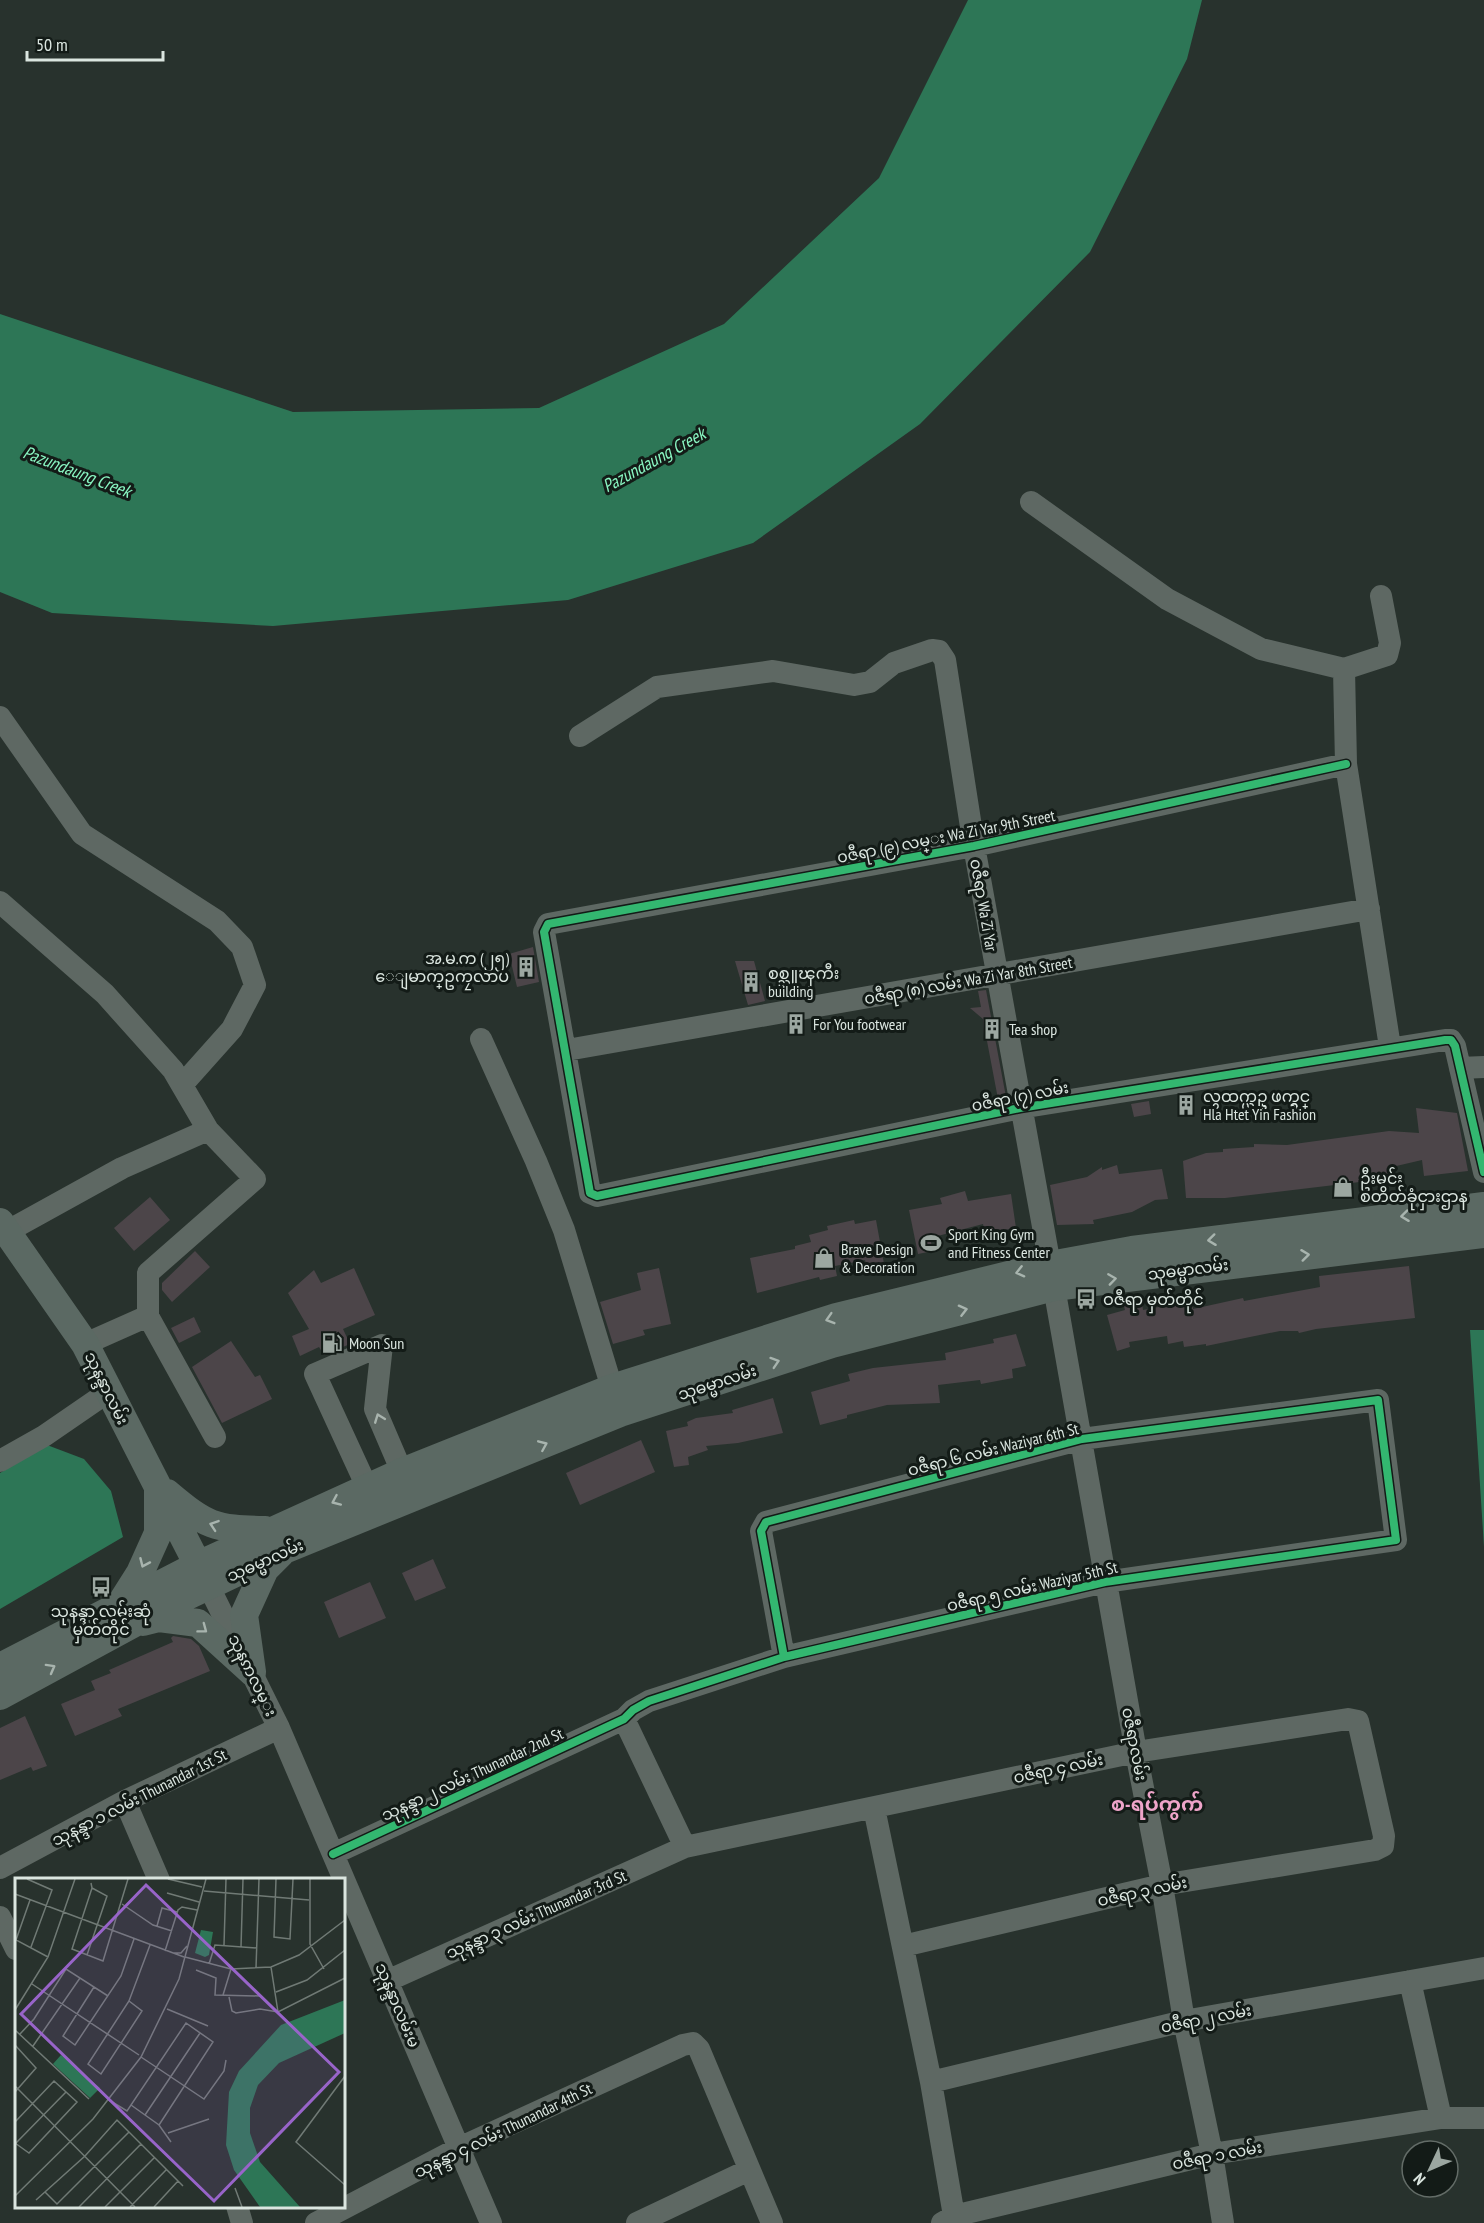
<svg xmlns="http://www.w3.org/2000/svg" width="1484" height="2223" viewBox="0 0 1484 2223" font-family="'PT Sans Narrow','Noto Sans Myanmar',sans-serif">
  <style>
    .water { fill: #2d7656 }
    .building { fill: #4c4549 }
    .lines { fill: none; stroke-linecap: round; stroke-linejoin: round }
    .minor { stroke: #5e6863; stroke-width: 22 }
    .major { stroke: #5b6963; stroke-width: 28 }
    .cycleway-casing { stroke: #131b17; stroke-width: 11 }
    .cycleway { stroke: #33b770; stroke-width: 8 }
    .oneway { stroke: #a8b4ae }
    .oneway2 { stroke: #a9b4ae }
    .labels { text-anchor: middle; stroke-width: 6; stroke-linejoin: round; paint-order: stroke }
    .street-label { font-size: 16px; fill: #dbe6e0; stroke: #131b17 }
    .poi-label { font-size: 16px; fill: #dbe6e0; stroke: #131b17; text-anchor: start }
    .water-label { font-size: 18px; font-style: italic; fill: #8af7c3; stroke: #131b17 }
    .quarter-label { font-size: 20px; font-weight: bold; fill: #eea4c9; stroke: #131b17 }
    .inset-road { fill: none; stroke: #707a75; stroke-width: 1.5 }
    .view { fill: #9864c9; fill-opacity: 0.15; stroke: #9864c9; stroke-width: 3 }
    .inset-edge { fill: none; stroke: #dbe6e0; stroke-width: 3 }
  </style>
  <rect width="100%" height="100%" fill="#28322d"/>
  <!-- water -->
  <path class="water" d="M968 0H1202L1187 59 1090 252 920 424 753 543 568 600 273 626 52 613 0 592V314L293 412 539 408 724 324 879 178Z
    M1484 1330V1547L1470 1330Z
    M47 1445 84 1459 111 1491 123 1537 0 1609V1473Z"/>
  <!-- building -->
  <path class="building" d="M533 947 539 982 517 987 509 954Z
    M735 961H754L765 1001 748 1005Z
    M986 990 1006 1097 998 1099 987 1041 984 1038 983 1019 970 1008 981 1007 978 991Z
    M1149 1101 1151 1114 1134 1117 1131 1104Z
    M1416 1108 1457 1113 1468 1171 1424 1176 1422 1160 1392 1167 1393 1178 1225 1198H1186L1183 1161 1206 1153 1223 1152V1149L1254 1147V1144L1287 1145 1389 1131 1419 1133Z
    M1117 1165 1119 1174 1162 1169 1168 1199 1155 1200 1132 1212 1093 1220 1094 1224 1057 1225 1050 1185 1087 1177 1102 1167V1170Z
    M965 1191 968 1201 1011 1194 1016 1228 985 1233 983 1224 930 1238 933 1251 918 1254 909 1210 942 1204 940 1198Z
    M150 1197 170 1220 134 1251 114 1228Z
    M854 1220 855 1224 876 1220 884 1264 867 1267 865 1260 835 1266 837 1276 820 1280 819 1277 757 1293 750 1258 795 1249V1246L811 1242 809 1235 828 1230 827 1226Z
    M195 1251 210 1267 172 1302 162 1290V1283Z
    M1409 1266 1415 1318 1316 1329 1299 1333 1298 1331H1280L1206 1346V1344L1184 1347 1183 1341 1168 1344 1167 1336 1129 1342 1130 1347 1117 1351 1107 1315 1125 1310 1124 1306 1142 1303 1143 1310 1174 1304 1175 1306 1192 1304 1193 1309 1243 1298 1244 1301 1320 1287 1319 1276Z
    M354 1268 375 1315 343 1329 350 1344 324 1355 319 1347 300 1356 292 1336 309 1329 288 1293 314 1270 321 1283Z
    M659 1268 671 1324 643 1330 645 1335 613 1344 600 1302 641 1290 637 1273Z
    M194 1317 201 1332 179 1343 171 1328Z
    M1016 1334 1026 1366 1012 1369 1013 1378 981 1384 980 1380 938 1385 940 1403 887 1405 847 1415V1418L820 1425 811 1392 850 1381 848 1374 873 1368 946 1360 945 1353 994 1343 993 1339Z
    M231 1341 255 1377 260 1375 272 1399 222 1423 192 1367Z
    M773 1398 783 1433 738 1443 706 1446 708 1450 688 1457 689 1465 674 1467 666 1431 688 1426 687 1422 696 1418 733 1413 732 1410Z
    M641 1440 655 1472 580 1505 566 1473Z
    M433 1559 446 1588 415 1601 402 1573Z
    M370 1582 386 1618 339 1638 324 1602Z
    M173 1636 191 1639 199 1646 210 1671 118 1709 122 1716 75 1736 61 1704 95 1690 91 1681 111 1673 109 1670 173 1642 171 1638Z
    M25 1716 47 1766 33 1771 31 1767 0 1780V1728Z"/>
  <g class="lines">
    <!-- minor -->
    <path class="minor" d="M1031 502 1167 599 1261 649 1344 669 1387 655 1390 643 1381 596
      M1344 669 1346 764 1390 1047
      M0 717 82 834 217 921 242 947 255 985 232 1029 182 1085
      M580 736 657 687 773 671 854 685 870 682 894 663 932 650 939 651 945 660 974 846 1050 1265
      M1346 764 974 846 548 924 544 932 590 1193 597 1196 1020 1108 1445 1040H1451L1455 1046 1484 1172
      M0 902 105 994 173 1070 208 1130 255 1179 148 1273V1316L215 1437
      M481 1039 536 1161 564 1230 612 1388
      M567 1050 1369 909
      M1460 1068 1484 1067
      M8 1231 122 1168 208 1130
      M1054 1287 1136 1752 1162 1885 1184 2021 1212 2154 1223 2223
      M85 1344 148 1316
      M0 1461 44 1436 108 1392
      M367 1487 315 1374 382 1345 375 1409 402 1472
      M208 1585 279 1728 491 2223
      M624 1719 685 1847
      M125 1801 159 1880
      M874 1808 931 2082 954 2216
      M333 1854 624 1719 633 1710 649 1701 784 1657 1105 1582 1396 1540 1378 1400 1082 1439 766 1522 761 1531 784 1657
      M0 1868 125 1801 279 1728
      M0 1917 16 1949
      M387 1981 685 1847 1136 1752 1348 1719 1358 1721 1384 1836 1383 1846 1375 1850 1162 1885 903 1946
      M1410 1981 1441 2118
      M931 2082 1184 2021 1484 1968
      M237 2206 242 2223
      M316 2223 459 2148 683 2045 693 2043 699 2049 772 2223
      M637 2223 749 2170
      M942 2223 954 2216 1212 2154 1441 2118H1484"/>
    <!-- major -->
    <path class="major" d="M0 1222 85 1344 206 1581
      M167 1493C206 1526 214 1529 265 1530
      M121 1603 140 1573 158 1533V1491
      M143 1622 159 1618 198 1623 252 1672
      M0 1667 198 1565 402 1472 612 1388 836 1317 1050 1265 1132 1250 1484 1206
      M252 1672 244 1615 265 1569 281 1553
      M0 1696 166 1606 284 1550 620 1413 832 1344 1054 1287 1484 1234"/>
    <!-- cycleway casing -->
    <g class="cycleway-casing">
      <path id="cycleway" d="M1346 764 974 846 548 924 544 932 590 1193 597 1196 1020 1108 1445 1040H1451L1455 1046 1484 1172
        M333 1854 624 1719 633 1710 649 1701 784 1657 1105 1582 1396 1540 1378 1400 1082 1439 766 1522 761 1531 784 1657"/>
    </g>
    <!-- cycleway -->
    <use href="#cycleway" class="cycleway"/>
  </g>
  <!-- one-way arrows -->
  <defs><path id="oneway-chevron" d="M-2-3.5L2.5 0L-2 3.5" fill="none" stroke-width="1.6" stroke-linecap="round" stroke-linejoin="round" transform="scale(1.5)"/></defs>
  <g class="oneway">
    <use href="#oneway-chevron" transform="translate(1405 1216) rotate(173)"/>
    <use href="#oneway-chevron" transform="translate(1212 1240) rotate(173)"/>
    <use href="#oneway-chevron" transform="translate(1305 1255) rotate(-7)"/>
    <use href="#oneway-chevron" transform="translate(1020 1272) rotate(166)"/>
    <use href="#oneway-chevron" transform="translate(1112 1279) rotate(-8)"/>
    <use href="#oneway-chevron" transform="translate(963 1310) rotate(-14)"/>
    <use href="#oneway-chevron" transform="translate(830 1319) rotate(163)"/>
    <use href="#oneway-chevron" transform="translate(775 1362) rotate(-18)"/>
    <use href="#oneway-chevron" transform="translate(543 1445) rotate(-23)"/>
    <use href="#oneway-chevron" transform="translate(336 1501) rotate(156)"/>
    <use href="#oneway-chevron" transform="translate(214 1525) rotate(-161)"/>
    <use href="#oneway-chevron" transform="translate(144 1563) rotate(114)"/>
    <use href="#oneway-chevron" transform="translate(203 1629) rotate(37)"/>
    <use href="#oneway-chevron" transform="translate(51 1668) rotate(-29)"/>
  </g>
  <use class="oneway2" href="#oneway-chevron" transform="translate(379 1418) rotate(-111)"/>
  <!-- icons -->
  <defs>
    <g id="building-bare" transform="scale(1.62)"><path d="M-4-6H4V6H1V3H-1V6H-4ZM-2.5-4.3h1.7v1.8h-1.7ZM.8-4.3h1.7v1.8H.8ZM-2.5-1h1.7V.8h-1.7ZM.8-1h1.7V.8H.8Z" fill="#9ca7a1" stroke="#131b17" stroke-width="2.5" paint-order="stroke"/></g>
    <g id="shop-bare" transform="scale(1.62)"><path d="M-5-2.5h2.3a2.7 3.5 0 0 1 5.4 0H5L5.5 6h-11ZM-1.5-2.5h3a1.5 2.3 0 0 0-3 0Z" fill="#9ca7a1" stroke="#131b17" stroke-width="2.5" paint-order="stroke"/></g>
    <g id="stadium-bare" transform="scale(1.62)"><path d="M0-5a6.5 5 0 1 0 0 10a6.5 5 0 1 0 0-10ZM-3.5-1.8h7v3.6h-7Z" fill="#9ca7a1" stroke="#131b17" stroke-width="2.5" paint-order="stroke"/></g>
    <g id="bus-bare" transform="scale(1.62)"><path d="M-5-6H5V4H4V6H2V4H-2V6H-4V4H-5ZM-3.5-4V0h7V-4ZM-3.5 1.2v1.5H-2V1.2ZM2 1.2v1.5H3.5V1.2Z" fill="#9ca7a1" stroke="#131b17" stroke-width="2.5" paint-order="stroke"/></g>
    <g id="fuel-bare" transform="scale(1.62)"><path d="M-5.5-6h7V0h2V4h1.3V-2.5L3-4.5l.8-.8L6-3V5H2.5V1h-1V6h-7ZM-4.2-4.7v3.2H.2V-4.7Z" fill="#9ca7a1" stroke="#131b17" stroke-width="2.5" paint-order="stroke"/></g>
  </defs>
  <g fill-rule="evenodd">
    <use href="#building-bare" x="526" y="967"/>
    <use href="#building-bare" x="751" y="982"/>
    <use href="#building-bare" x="796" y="1024"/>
    <use href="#building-bare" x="992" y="1029"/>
    <use href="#building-bare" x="1186" y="1105"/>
    <use href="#shop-bare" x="1343" y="1187"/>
    <use href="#stadium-bare" x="931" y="1243"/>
    <use href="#shop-bare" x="824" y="1258"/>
    <use href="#bus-bare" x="1086" y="1299"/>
    <use href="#fuel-bare" x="332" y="1343"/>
    <use href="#bus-bare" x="101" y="1587"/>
  </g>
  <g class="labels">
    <!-- street labels -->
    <g class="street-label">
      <text transform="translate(946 836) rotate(-11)" y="6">၀ဇီရာ (၉) လမ္း Wa Zi Yar 9th Street</text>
      <text transform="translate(984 905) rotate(80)" y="6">၀ဇီရာ Wa Zi Yar</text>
      <text transform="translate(968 980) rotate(-10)" y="6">၀ဇီရာ (၈) လမ်း Wa Zi Yar 8th Street</text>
      <text transform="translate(1020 1096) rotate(-11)" y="6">၀ဇီရာ (၇) လမ်း</text>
      <text transform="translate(1188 1269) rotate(-7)" y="6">သုဓမ္မာလမ်း</text>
      <text transform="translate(717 1382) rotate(-18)" y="6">သုဓမ္မာလမ်း</text>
      <text transform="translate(107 1388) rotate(64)" y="6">သုနန္ဒာလမ်း</text>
      <text transform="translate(993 1449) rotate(-14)" y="6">ဝဇီရာ ၆ လမ်း Waziyar 6th St</text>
      <text transform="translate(265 1560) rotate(-24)" y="6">သုဓမ္မာလမ်း</text>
      <text transform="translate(1032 1586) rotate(-13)" y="6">ဝဇီရာ ၅ လမ်း Waziyar 5th St</text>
      <text transform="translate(253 1675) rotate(64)" y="6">သုနၵာလမ္း</text>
      <text transform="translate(1135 1744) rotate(79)" y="6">ဝဇီရာလမ်း</text>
      <text transform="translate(1058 1768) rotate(-12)" y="6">ဝဇီရာ ၄ လမ်း</text>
      <text transform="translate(472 1774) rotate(-25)" y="6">သုနန္ဒာ ၂ လမ်း Thunandar 2nd St</text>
      <text transform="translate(139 1797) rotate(-27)" y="6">သုနန္ဒာ ၁ လမ်း Thunandar 1st St</text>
      <text transform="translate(1142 1891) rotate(-12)" y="6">ဝဇီရာ ၃ လမ်း</text>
      <text transform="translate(536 1914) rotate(-24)" y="6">သုနန္ဒာ ၃ လမ်း Thunandar 3rd St</text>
      <text transform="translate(398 2005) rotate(67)" y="6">သုနန္ဒာလမ်းမ</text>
      <text transform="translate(1206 2018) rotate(-11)" y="6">ဝဇီရာ ၂ လမ်း</text>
      <text transform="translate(503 2130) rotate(-26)" y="6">သုနန္ဒာ ၄ လမ်း Thunandar 4th St</text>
      <text transform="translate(1217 2155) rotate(-11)" y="6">ဝဇီရာ ၁ လမ်း</text>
    </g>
    <!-- poi labels -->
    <g class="poi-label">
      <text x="509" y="964" text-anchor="end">အ.မ.က (၂၅)<tspan x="509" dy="18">ေျမာက္ဥကၠလာပ</tspan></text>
      <text x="768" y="979">စစ္သူၾကီး<tspan x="768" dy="18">building</tspan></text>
      <text x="813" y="1030">For You footwear</text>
      <text x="1009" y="1035">Tea shop</text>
      <text x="1203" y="1102">လွထက္ယဥ္ ဖက္ရွင္<tspan x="1203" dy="18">Hla Htet Yin Fashion</tspan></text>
      <text x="1360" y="1184">ဦးမင်း<tspan x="1360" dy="18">စတိတ်ခုံငှားဌာန</tspan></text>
      <text x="948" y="1240">Sport King Gym<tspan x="948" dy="18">and Fitness Center</tspan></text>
      <text x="841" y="1255">Brave Design<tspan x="841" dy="18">&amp; Decoration</tspan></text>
      <text x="1103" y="1305">ဝဇီရာ မှတ်တိုင်</text>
      <text x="349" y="1349">Moon Sun</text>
      <text x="101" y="1617" text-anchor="middle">သုနန္ဒာ လမ်းဆုံ<tspan x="101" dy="18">မှတ်တိုင်</tspan></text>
    </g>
    <!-- water labels -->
    <g class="water-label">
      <text transform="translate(654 460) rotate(-29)" y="6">Pazundaung Creek</text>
      <text transform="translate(77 472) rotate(21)" y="6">Pazundaung Creek</text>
    </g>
    <!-- quarter labels -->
    <g class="quarter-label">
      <text x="1157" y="1811">စ-ရပ်ကွက်</text>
    </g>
  </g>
  <!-- overview -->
  <g transform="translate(15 1878)">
    <rect width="330" height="330" fill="#28322d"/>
    <path d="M186 52 198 54 194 77 190 79 180 75ZM330 122V155L264 185 243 207 235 230V255L245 284 285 329H245L219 292 211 267 214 214 224 193 266 147ZM46 177 85 210 75 220 38 186Z" fill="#2d7656"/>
    <path class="inset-road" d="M12 1 37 12 16 69M153 1 187 9M261 1 259 59 275 61 278 1M295 1V66L309 91M77 10 57 71 88 83 113 1M189 13 294 22M152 15 184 24M0 16 169 79M15 22 1 62 33 79M107 26 138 47 157 53M142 48 147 30 162 34M209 67 211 1M226 69 228 1M150 73 163 32 167 29 182 32M157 75H166L172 68M72 77 92 18 77 10 76 5M170 79 216 91 256 89 284 77 330 42M194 86 200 67 242 70M256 89 263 134M241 90 244 1M181 92 201 100 200 117 246 118M17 106 124 177M79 109 48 158 60 167 106 98 119 61M261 114 292 102 330 72M208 117 216 91M214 119 217 133 221 135 245 131 263 134 330 100M114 123 127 133 86 196 73 186 114 123 135 67M152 131 193 148M0 132 33 79 60 1M0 152 74 221M5 156 19 141 51 91 93 118M0 167 21 190 0 214M18 168 65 100M126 179 189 221 209 193 211 182M330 198 281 264 330 307M0 208 120 329M94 222 112 233 171 145 198 164 144 247M116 227 144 247 156 264M130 237 185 155M0 244 39 203 62 224 14 275 0 265M153 255 194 241M1 265 51 214M220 310 227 329M30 314 42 326 114 254M0 318 78 241 126 179 164 101 191 1M21 322 70 278 102 242 168 308M64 329 126 266M90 329 139 280M115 329 151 292M139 329 163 303"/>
    <path class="view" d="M131 7 324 194 199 323 6 136Z"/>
    <rect width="330" height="330" class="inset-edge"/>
  </g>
  <!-- north arrow -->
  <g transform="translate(1430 2169) rotate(226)"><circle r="28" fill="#131b17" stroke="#636c67" stroke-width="1.5"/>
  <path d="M0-4.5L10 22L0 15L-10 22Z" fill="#9ca7a1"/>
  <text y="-9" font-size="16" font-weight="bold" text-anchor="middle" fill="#dbe6e0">N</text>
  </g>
  <!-- scale -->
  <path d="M27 51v9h136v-9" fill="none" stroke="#dbe6e0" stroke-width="3"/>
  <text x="36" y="51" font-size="18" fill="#dbe6e0" stroke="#131b17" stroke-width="4.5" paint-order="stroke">50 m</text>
</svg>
